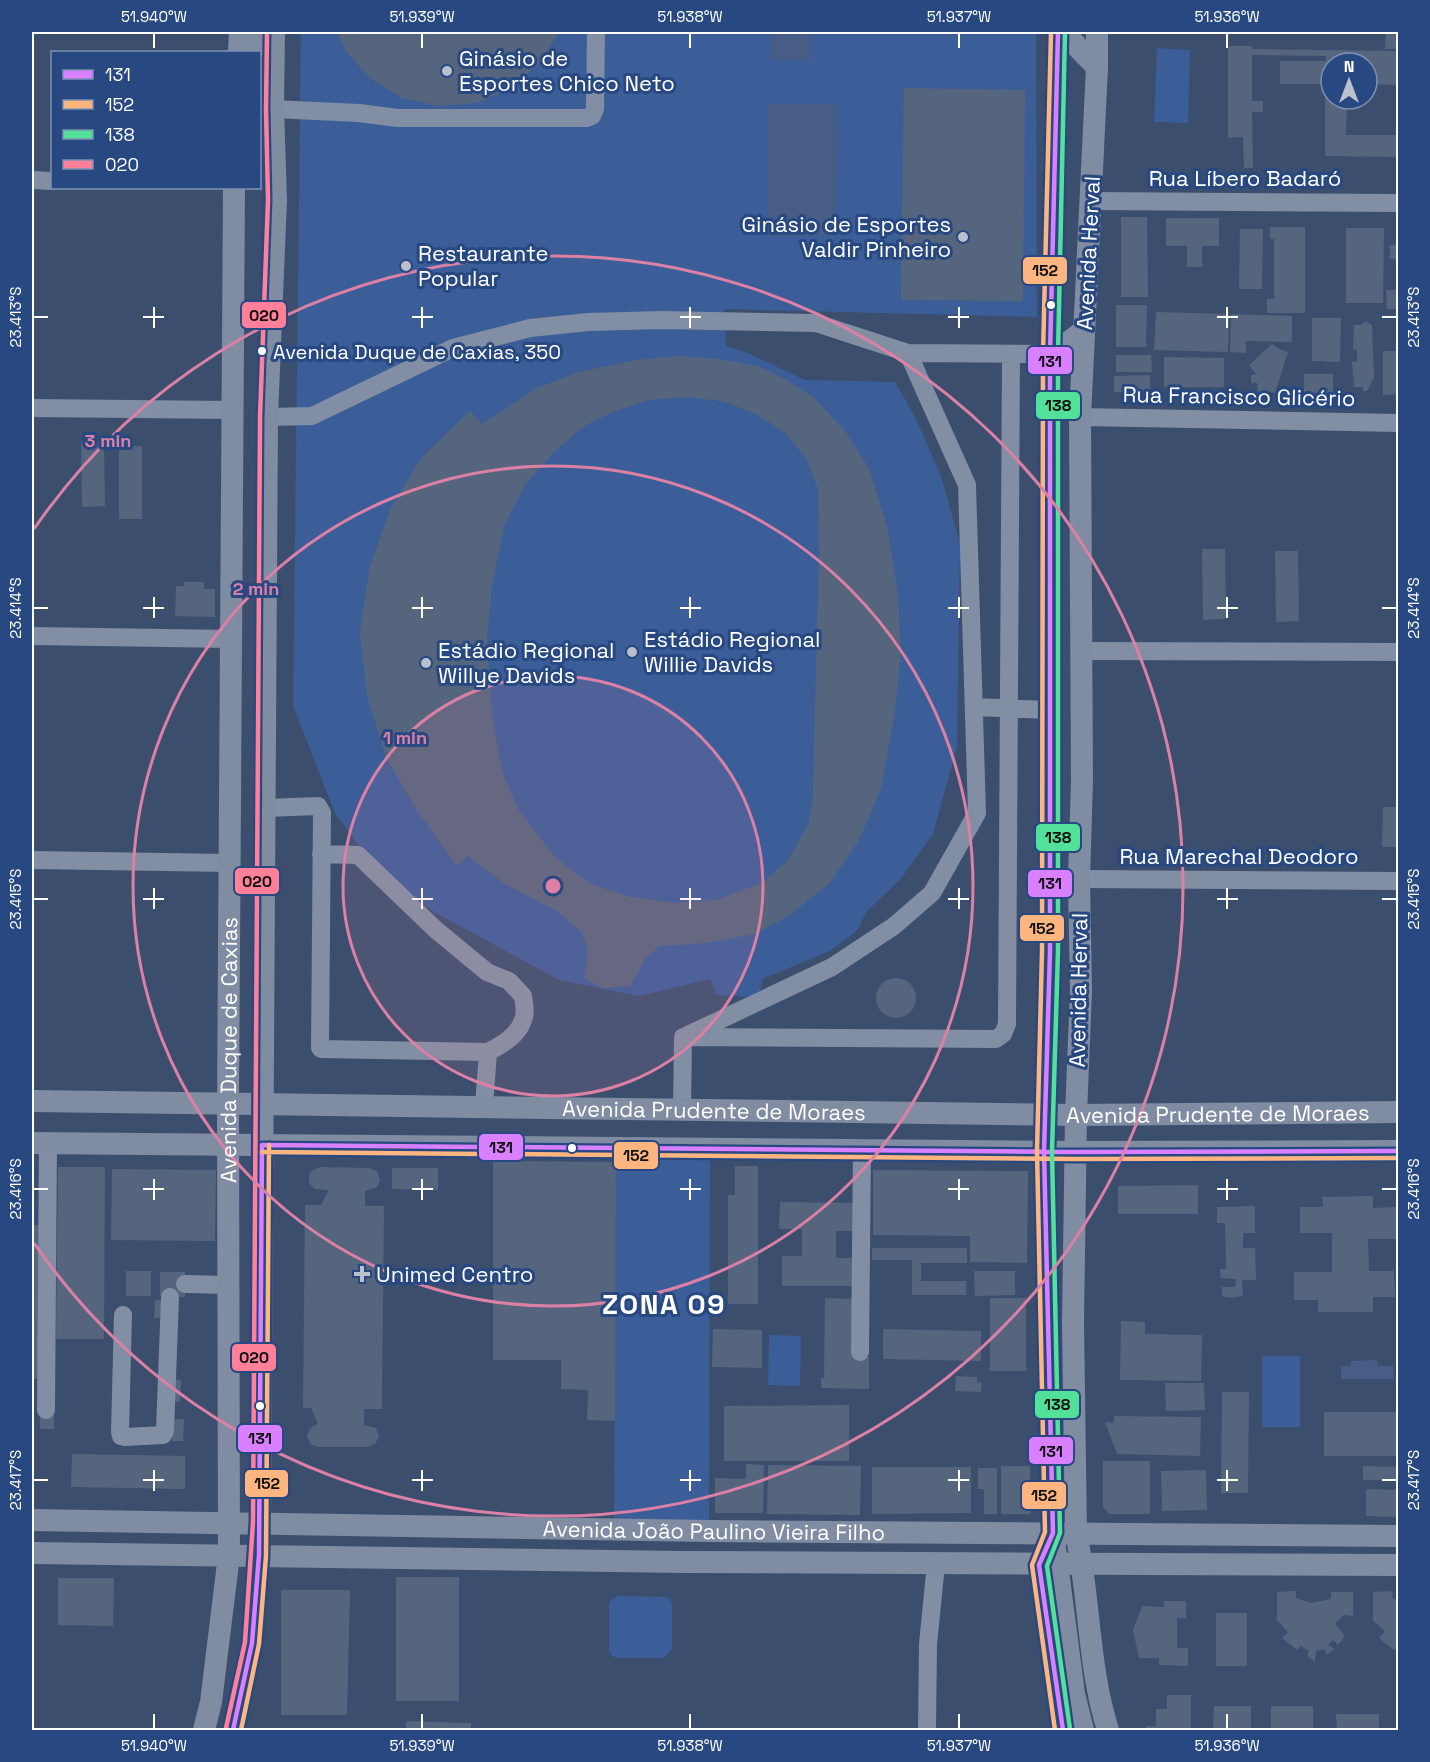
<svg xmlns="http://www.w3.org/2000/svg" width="1430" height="1762" viewBox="0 0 1430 1762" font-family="'Space Grotesk',sans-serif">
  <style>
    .green { fill: #3b5e98 }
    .water { fill: #475d86 }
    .building { fill: #56657e; fill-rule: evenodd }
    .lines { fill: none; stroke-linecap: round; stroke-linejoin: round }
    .minor { stroke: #818ea3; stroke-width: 18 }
    .major { stroke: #7f8ca1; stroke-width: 22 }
    .bus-1-casing { stroke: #274881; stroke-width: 9 }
    .bus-2-casing { stroke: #274881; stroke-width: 9 }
    .bus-3-casing { stroke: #274881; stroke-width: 9 }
    .bus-4-casing { stroke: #274881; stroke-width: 9 }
    .bus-1 { stroke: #d880ff; stroke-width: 4.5 }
    .bus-2 { stroke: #ffb580; stroke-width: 4.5 }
    .bus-3 { stroke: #53e098; stroke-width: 4.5 }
    .bus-4 { stroke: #ff8098; stroke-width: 4.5 }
    .ticks { fill: none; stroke: #fff; stroke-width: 2 }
    .ring { fill: none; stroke: #dd80a5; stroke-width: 3 }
    .poi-dot { fill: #bac1cc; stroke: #274881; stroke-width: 2 }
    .bus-dot { fill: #fff; stroke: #274881; stroke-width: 2 }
    .labels { text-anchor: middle; stroke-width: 6; stroke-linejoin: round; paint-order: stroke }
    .bus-label { font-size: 20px; fill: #fff; stroke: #274881; text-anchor: start }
    .poi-label { font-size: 22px; fill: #fff; stroke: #274881; text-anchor: start }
    .street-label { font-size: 22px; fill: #fff; stroke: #274881 }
    .district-label { font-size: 28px; font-weight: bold; letter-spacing: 1.5px; fill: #fff; stroke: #274881 }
    .centre { fill: #dd80a5; stroke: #274881; stroke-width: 3 }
    .ring-label { font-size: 18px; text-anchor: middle; font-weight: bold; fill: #dd80a5; stroke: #274881; stroke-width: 6; stroke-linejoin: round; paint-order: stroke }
    .line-badge { stroke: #274881; stroke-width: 2 }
    .pale-badge-label { font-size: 16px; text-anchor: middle; font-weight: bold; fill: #111 }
    .neatline { fill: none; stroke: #fff; stroke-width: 2 }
    .ticks-label { font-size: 15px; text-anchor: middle; fill: #fff }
  </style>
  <rect width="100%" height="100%" fill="#3b4e6d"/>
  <!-- green -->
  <path class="green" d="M301 32H1036L1037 317 724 309 726 346 748 353 805 380 895 382 916 419 941 476 960 544 957 746 933 834 900 880 866 912 858 930 830 951 762 979 760 998 717 995 710 979 639 996 559 980 436 913 376 870 334 811 293 705Z
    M1157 48 1190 50 1188 123 1154 122Z
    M616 1147 710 1148 709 1531 614 1529Z
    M769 1335 801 1336 800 1386 768 1385Z
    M1262 1356H1300V1427H1262Z
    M618 1596 665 1597 670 1599 672 1605V1649L664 1658H618L612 1656 609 1651V1604L612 1599Z"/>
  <!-- water -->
  <path class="water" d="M772 32H811V61L771 60Z
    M768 104H837L836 236H768Z
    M1377 1360 1378 1366H1393L1394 1379H1341V1366H1351V1361Z"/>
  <!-- building -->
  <path class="building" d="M337 32H559L540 63 511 88 477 103 439 106 402 98 370 78 345 50Z
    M1386 32H1398V49H1385Z
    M1228 46H1252V49L1398 51V85L1367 84V63H1350L1349 56H1340V63H1331V84H1280V61H1326V56L1252 55V101H1263V112H1252L1253 168H1244L1243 137 1228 138Z
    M904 88 1025 90 1023 301 901 300Z
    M1325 88H1331V99H1347L1346 135H1398V157L1325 156Z
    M1121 217H1147L1148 297H1121Z
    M1166 218H1219V246H1202V267H1187V246H1166Z
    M1270 227H1305V313H1267V299H1274V239H1270Z
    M1346 228H1384L1383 303H1346Z
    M1240 229H1263L1262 289H1239Z
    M1390 245H1398V259H1390Z
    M1386 290H1398V309H1387Z
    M1116 305H1147L1146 347H1116Z
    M1156 312 1229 314 1228 352 1154 350Z
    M1231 314 1292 316V342L1246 341V353L1230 352Z
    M1312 318H1341L1340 362 1312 361Z
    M1365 321 1372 325 1374 377 1367 391H1363V387H1354L1352 361 1357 362V350L1353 349 1354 325H1361Z
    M1272 344 1279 349 1288 352 1275 393 1264 390 1258 392 1257 383H1251V375L1256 374 1249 365Z
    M1383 351H1398V394L1383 395Z
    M1116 355H1151L1152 372H1116Z
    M679 356 726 360 757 366 785 379 813 397 845 431 869 468 888 530 898 596 901 651 895 712 881 788 859 840 830 883 787 917 754 934 705 943 660 946 646 958 630 986 602 988 585 978 588 950 582 932 557 911 505 884 468 856 457 866 416 809 386 757 367 696 360 633 369 570 389 512 421 458 470 411 482 424 537 388 579 372 636 360ZM685 397 722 401 756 414 784 432 806 458 818 489 819 552 813 792 809 823 788 860 762 883 716 900 673 903 626 896 591 884 555 857 519 811 502 772 492 714 487 637 492 585 504 526 525 485 555 451 584 426 615 411 649 400Z
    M1164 357 1224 358V387H1164Z
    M1304 374H1333V393H1304Z
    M1150 375V392H1114V376Z
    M81 441H104L105 506 82 507Z
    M119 446H142V519H119Z
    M1202 549H1225L1226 619 1203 620Z
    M1275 551H1298L1299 621 1276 622Z
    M184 582H204V589H215V617L175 616 176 586H184Z
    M1383 807H1398V847H1382Z
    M876 998a20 20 0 1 1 40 0a20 20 0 1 1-40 0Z
    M493 1161 616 1162 615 1421 587 1420 588 1390 561 1389V1360H493Z
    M735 1166H758V1304H728V1195H735Z
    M58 1167H105L104 1339H56Z
    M320 1167 369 1168 377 1171 380 1180 377 1187 365 1191V1206H384L382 1409H364V1425L376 1428 379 1437 375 1444 367 1447H318L310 1444 307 1435 310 1428 318 1424 311 1408H303L305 1205H321L329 1190 315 1189 309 1183V1174L312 1171Z
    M392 1168H438V1190L392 1189Z
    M112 1169 216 1170 215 1241 111 1240Z
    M873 1170 1028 1171 1027 1263 970 1262V1236L873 1235Z
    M1198 1185V1214H1118V1186Z
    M1373 1196V1208L1397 1207V1239H1368L1369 1271H1394L1395 1297H1373V1312H1318V1300H1294V1272H1332V1233H1300V1207H1323L1322 1197Z
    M780 1202 856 1203V1231H836V1258H859V1286H782V1256H802V1229H779Z
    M1255 1206V1233H1243V1248H1255L1256 1280H1242L1243 1296 1228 1298 1222 1296V1287H1235L1236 1279 1221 1278 1220 1269H1226L1225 1223H1217V1207Z
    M32 1225H46L45 1379H32Z
    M872 1248H967V1263H921V1281H966V1295H912V1260H872Z
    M126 1271H151V1296H126Z
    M974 1271H1015V1295L975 1296Z
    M160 1272H185V1297L160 1296Z
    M825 1298 855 1299 854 1357H869V1389L821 1388V1378H824Z
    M990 1298H1026V1371H990Z
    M155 1300 167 1301 166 1318H154Z
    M1121 1321 1145 1322V1334L1202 1335 1201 1381 1120 1380Z
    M713 1329 762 1330V1368L712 1367Z
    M883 1329 981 1331V1361L883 1359Z
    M956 1376 977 1377V1382L982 1383 981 1392 955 1391Z
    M170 1379 181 1380 180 1402 169 1401Z
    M1165 1383H1204L1205 1410 1166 1411Z
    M1222 1392H1249L1248 1493H1221Z
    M849 1405V1461H724V1406Z
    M1324 1412H1398V1456H1324Z
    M40 1415H54V1429H40Z
    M1114 1416 1201 1417 1200 1456 1117 1454 1105 1422 1114 1423Z
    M173 1419H184L183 1441H172Z
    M72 1454 185 1456V1489L71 1487Z
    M1103 1461H1150V1514H1109L1103 1507Z
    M746 1464 764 1465 763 1513H715V1478L746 1479Z
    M768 1465 861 1466 860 1515 767 1514Z
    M1001 1466H1030L1031 1514H1001Z
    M1363 1466 1398 1467V1480H1363Z
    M872 1467H971V1513L872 1514Z
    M978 1468H997V1514H984V1489H978Z
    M1206 1470 1207 1510 1162 1511 1161 1471Z
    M1366 1489 1398 1490V1517L1366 1516Z
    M396 1577H459V1701H396Z
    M58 1578H114L113 1626 58 1625Z
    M281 1590H350L347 1715H281Z
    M1296 1591V1598L1311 1603 1331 1599V1592H1353V1616L1344 1615 1335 1624 1345 1636 1338 1645 1333 1640 1328 1645 1335 1649 1326 1655 1325 1649 1316 1651 1315 1662 1307 1656 1309 1651 1301 1646 1297 1650 1282 1638 1288 1632 1277 1620V1592Z
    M1393 1591 1392 1598 1398 1600V1647L1394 1650 1379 1638 1385 1632 1373 1620V1592Z
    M1164 1601H1186V1618H1177V1648H1188V1666L1159 1665V1658H1139L1133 1630 1142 1606 1164 1607Z
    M1216 1613H1247V1666H1216Z
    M1167 1695H1191V1730H1146V1726H1156V1709H1167Z
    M1214 1706H1251V1730H1213Z
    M1271 1706H1313V1730H1271Z
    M1336 1714H1379V1730H1337Z
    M406 1721 471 1723V1730H406Z"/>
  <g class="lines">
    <!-- minor -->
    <path class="minor" d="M273 109 359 113 398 118H587L592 116 595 109 596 32
      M32 180 52 181
      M1091 201 1398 203
      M32 408 232 410
      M267 417 312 416 453 348 530 328 588 322 661 320 816 323 908 353 1050 354 1084 328
      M1080 417 1398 423
      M32 636 231 639
      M1081 651 1398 652
      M974 707 1050 710
      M265 808 318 806 322 813 320 1048 321 1049 488 1052C501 1045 518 1036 523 1020 526 1014 524 1003 523 996L509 981 487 972 435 929 358 855 321 854
      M32 860 229 863
      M1079 879 1398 881
      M688 1035 832 967 894 926 932 893 977 813 967 485 908 353
      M484 1106 488 1052
      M682 1109 683 1037 996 1039 1003 1034 1007 1024 1011 354
      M185 1284 229 1285
      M123 1315 120 1432 121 1436 125 1437 163 1435 165 1431 170 1297
      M860 1352 862 1149
      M46 1410 48 1143
      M1045 1552 1039 1565 1063 1730
      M927 1730 928 1644 936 1564"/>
    <!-- major -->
    <g class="major">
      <path d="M1058 32 1050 354V951L1044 1151 1053 1533 1074 1694 1083 1730"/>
      <path d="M1063 32 1097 67"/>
      <path d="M1097 32V67L1080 417 1082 781 1079 879 1081 991 1076 1115 1073 1323 1076 1533C1090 1598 1088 1667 1108 1730"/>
      <path d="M239 52 240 32"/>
      <path d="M250 52 269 32"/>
      <path id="s1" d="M32 1101 1076 1115 1398 1112"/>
      <path d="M32 1143 1076 1152 1398 1151"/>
      <path id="s2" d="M32 1520 709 1531 1398 1536"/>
      <path d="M32 1553 682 1562 1398 1565"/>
      <path id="s3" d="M204 1730 211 1702 229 1555 228 1103 234 188"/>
      <path d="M233 1730 252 1643 260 1522 267 417 276 200 273 109 274 32"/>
    </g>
    <!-- bus-1 casing -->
    <g class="bus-1-casing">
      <path id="bus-1" d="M1058 32 1050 354V951L1044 1151 1053 1533 1039 1565 1063 1730
        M262 1145 1076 1152 1398 1151
        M233 1730 252 1643 259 1555 262 1145"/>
    </g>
    <!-- bus-2 casing -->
    <g class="bus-2-casing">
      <path id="bus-2" d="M1051 32 1043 354 1042 951 1037 1151 1045 1532 1032 1565 1055 1730
        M262 1152 1076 1159 1398 1158
        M241 1730 259 1644 266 1556 269 1145"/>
    </g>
    <!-- bus-3 casing -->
    <g class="bus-3-casing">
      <path id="bus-3" d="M1065 32 1058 354V951L1052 1151 1060 1533 1047 1566 1070 1729"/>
    </g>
    <!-- bus-4 casing -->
    <g class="bus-4-casing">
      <path id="bus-4" d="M226 1728 245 1642 253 1522 260 417 268 200 266 109 267 32"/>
    </g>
    <!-- bus-1 -->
    <use href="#bus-1" class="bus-1"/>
    <!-- bus-2 -->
    <use href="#bus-2" class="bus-2"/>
    <!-- bus-3 -->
    <use href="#bus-3" class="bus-3"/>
    <!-- bus-4 -->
    <use href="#bus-4" class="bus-4"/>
  </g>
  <!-- ticks -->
  <path class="ticks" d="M154 33V48M422 33V48M690 33V48M959 33V48M1227 33V48M154 307V328M422 307V328M690 307V328M959 307V328M1227 307V328M33 317H48M143 317H164M412 317H433M680 317H701M948 317H969M1217 317H1238M1382 317H1397M154 597V618M422 597V618M690 597V618M959 597V618M1227 597V618M33 608H48M143 608H164M412 608H433M680 608H701M948 608H969M1217 608H1238M1382 608H1397M154 888V909M422 888V909M690 888V909M959 888V909M1227 888V909M33 899H48M143 899H164M412 899H433M680 899H701M948 899H969M1217 899H1238M1382 899H1397M154 1179V1200M422 1179V1200M690 1179V1200M959 1179V1200M1227 1179V1200M33 1189H48M143 1189H164M412 1189H433M680 1189H701M948 1189H969M1217 1189H1238M1382 1189H1397M154 1470V1491M422 1470V1491M690 1470V1491M959 1470V1491M1227 1470V1491M33 1480H48M143 1480H164M412 1480H433M680 1480H701M948 1480H969M1217 1480H1238M1382 1480H1397M154 1714V1729M422 1714V1729M690 1714V1729M959 1714V1729M1227 1714V1729"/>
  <!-- distance rings -->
  <circle cx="553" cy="886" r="210" fill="#dd80a5" fill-opacity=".12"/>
  <g class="ring">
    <circle cx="553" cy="886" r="210"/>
    <circle cx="553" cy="886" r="420"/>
    <path d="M34 529A630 630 0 1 1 34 1243"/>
  </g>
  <!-- markers -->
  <g class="poi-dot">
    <circle cx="447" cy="71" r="6"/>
    <circle cx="963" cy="237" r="6"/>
    <circle cx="406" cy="266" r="6"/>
    <circle cx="632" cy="652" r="6"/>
    <circle cx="426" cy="663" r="6"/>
    <path d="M359 1265h6v6h6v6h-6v6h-6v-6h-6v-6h6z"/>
  </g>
  <g class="bus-dot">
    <circle cx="1051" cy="305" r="5"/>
    <circle cx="262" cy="351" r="5"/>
    <circle cx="572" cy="1148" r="5"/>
    <circle cx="260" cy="1406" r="5"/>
  </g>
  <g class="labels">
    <!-- bus labels -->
    <g class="bus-label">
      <text x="273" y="359">Avenida Duque de Caxias, 350</text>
    </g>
    <!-- poi labels -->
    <g class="poi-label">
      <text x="459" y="66">Ginásio de<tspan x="459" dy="25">Esportes Chico Neto</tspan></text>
      <text x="951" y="232" text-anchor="end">Ginásio de Esportes<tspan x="951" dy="25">Valdir Pinheiro</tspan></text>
      <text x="418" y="261">Restaurante<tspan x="418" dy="25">Popular</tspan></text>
      <text x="644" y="647">Estádio Regional<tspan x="644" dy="25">Willie Davids</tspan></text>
      <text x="438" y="658">Estádio Regional<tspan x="438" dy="25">Willye Davids</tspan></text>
      <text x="376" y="1282">Unimed Centro</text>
    </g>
    <!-- street labels -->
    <g class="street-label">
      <text x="1245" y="186">Rua Líbero Badaró</text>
      <text transform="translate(1088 253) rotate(-87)" y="8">Avenida Herval</text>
      <text transform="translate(1239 396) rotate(1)" y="8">Rua Francisco Glicério</text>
      <text x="1239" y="864">Rua Marechal Deodoro</text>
      <text transform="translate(1078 990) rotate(-89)" y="8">Avenida Herval</text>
      <text dy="8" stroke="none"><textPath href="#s3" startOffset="682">Avenida Duque de Caxias</textPath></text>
      <text dy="8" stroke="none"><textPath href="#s1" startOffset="682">Avenida Prudente de Moraes</textPath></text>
      <text dy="8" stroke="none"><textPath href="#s1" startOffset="1186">Avenida Prudente de Moraes</textPath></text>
      <text dy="8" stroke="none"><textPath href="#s2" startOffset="682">Avenida João Paulino Vieira Filho</textPath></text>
    </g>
    <!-- district labels -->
    <g class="district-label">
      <text x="664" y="1314">ZONA 09</text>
    </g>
  </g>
  <circle cx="553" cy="886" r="9" class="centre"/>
  <g class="ring-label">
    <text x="108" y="447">3 min</text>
    <text x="256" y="595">2 min</text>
    <text x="405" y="744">1 min</text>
  </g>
  <g class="line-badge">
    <rect x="1022" y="256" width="46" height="29" rx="6" fill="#ffb580"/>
    <rect x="241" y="301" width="46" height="28" rx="6" fill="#ff8098"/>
    <rect x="1027" y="346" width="46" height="29" rx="6" fill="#d880ff"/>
    <rect x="1035" y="391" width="46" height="29" rx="6" fill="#53e098"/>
    <rect x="1035" y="823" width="46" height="29" rx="6" fill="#53e098"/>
    <rect x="234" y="867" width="46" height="28" rx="6" fill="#ff8098"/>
    <rect x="1027" y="869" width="46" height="29" rx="6" fill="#d880ff"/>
    <rect x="1019" y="914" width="46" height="28" rx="6" fill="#ffb580"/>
    <rect x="478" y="1133" width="46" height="28" rx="6" fill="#d880ff"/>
    <rect x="613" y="1141" width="46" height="29" rx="6" fill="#ffb580"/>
    <rect x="231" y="1343" width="46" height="29" rx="6" fill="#ff8098"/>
    <rect x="1034" y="1390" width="46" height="29" rx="6" fill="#53e098"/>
    <rect x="237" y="1424" width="46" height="29" rx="6" fill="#d880ff"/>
    <rect x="1028" y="1436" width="46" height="29" rx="6" fill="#d880ff"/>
    <rect x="244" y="1469" width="45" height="29" rx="6" fill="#ffb580"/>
    <rect x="1021" y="1481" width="46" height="29" rx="6" fill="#ffb580"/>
  </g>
  <g class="pale-badge-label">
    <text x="1045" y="276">152</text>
    <text x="264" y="321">020</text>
    <text x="1050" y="367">131</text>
    <text x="1058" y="411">138</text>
    <text x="1058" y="843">138</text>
    <text x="257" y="887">020</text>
    <text x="1050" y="889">131</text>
    <text x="1042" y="934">152</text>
    <text x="501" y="1153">131</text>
    <text x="636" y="1161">152</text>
    <text x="254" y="1363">020</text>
    <text x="1057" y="1410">138</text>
    <text x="260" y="1444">131</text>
    <text x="1051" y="1457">131</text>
    <text x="267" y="1489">152</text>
    <text x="1044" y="1501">152</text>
  </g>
  <!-- border -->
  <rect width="1430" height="1762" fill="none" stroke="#274881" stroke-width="66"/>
  <!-- legend -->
  <rect x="51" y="51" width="210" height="138" fill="#274881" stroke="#7d91b3" stroke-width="1.5"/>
  <rect x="63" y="70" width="30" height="9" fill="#d880ff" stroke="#7d91b3" stroke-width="1.5"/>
  <text x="105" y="81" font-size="18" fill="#ffffff">131</text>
  <rect x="63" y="100" width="30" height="9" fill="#ffb580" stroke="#7d91b3" stroke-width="1.5"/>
  <text x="105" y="111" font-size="18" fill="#ffffff">152</text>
  <rect x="63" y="130" width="30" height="9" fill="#53e098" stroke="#7d91b3" stroke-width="1.5"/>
  <text x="105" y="141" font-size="18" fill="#ffffff">138</text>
  <rect x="63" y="160" width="30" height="9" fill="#ff8098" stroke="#7d91b3" stroke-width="1.5"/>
  <text x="105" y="171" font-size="18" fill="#ffffff">020</text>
  <!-- north arrow -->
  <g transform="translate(1349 81)"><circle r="28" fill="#274881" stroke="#7d91b3" stroke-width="1.5"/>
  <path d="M0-4.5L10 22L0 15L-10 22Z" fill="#bac1cc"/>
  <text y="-9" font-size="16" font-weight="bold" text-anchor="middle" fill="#ffffff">N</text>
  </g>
  <rect x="33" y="33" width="1364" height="1696" class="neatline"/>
  <g class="ticks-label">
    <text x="154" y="22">51.940°W</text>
    <text x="422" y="22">51.939°W</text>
    <text x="690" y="22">51.938°W</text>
    <text x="959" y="22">51.937°W</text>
    <text x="1227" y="22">51.936°W</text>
    <text transform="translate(16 317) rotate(-90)" y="5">23.413°S</text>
    <text transform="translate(1414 317) rotate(-90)" y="5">23.413°S</text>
    <text transform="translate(16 608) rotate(-90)" y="5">23.414°S</text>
    <text transform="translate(1414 608) rotate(-90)" y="5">23.414°S</text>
    <text transform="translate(16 899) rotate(-90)" y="5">23.415°S</text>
    <text transform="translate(1414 899) rotate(-90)" y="5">23.415°S</text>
    <text transform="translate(16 1189) rotate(-90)" y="5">23.416°S</text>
    <text transform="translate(1414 1189) rotate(-90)" y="5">23.416°S</text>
    <text transform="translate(16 1480) rotate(-90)" y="5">23.417°S</text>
    <text transform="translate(1414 1480) rotate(-90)" y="5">23.417°S</text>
    <text x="154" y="1751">51.940°W</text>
    <text x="422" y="1751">51.939°W</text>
    <text x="690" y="1751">51.938°W</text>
    <text x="959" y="1751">51.937°W</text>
    <text x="1227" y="1751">51.936°W</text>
  </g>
</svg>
